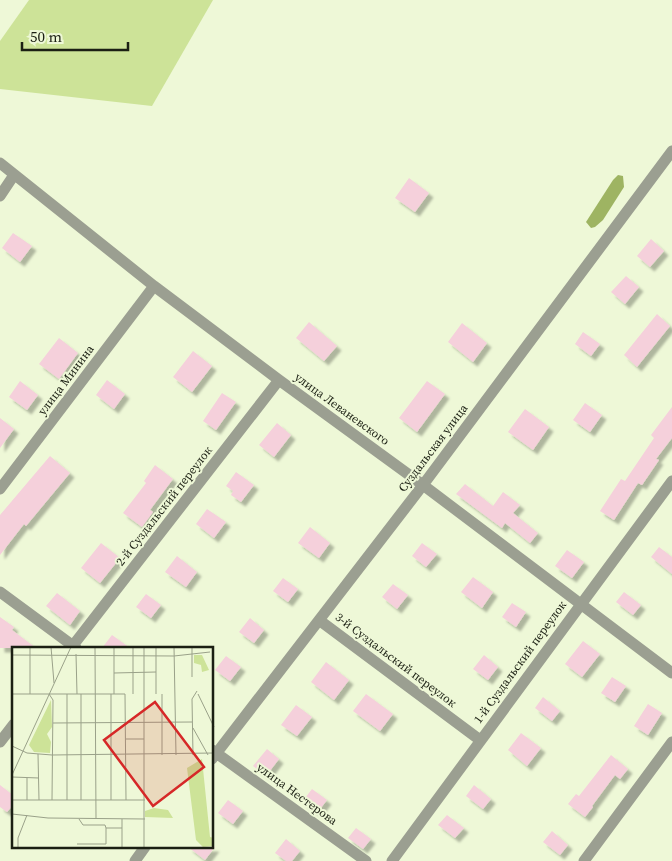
<svg xmlns="http://www.w3.org/2000/svg" width="672" height="861" viewBox="0 0 672 861" font-family="'Source Serif 4',serif">
  <style>
    .green { fill: #cde398 }
    .water { fill: #9eb462 }
    .building { fill: #f5d0db; filter: url(#shadow) }
    .lines { fill: none; stroke-linecap: round; stroke-linejoin: round }
    .street { stroke: #9b9f91; stroke-width: 11 }
    .labels { text-anchor: middle; stroke-width: 4; stroke-linejoin: round; paint-order: stroke }
    .street-label { font-size: 12px; fill: #1b1f13; stroke: #eef8d7 }
    .inset-road { fill: none; stroke: #9aa189; stroke-width: 1 }
    .view { fill: #d62828; fill-opacity: 0.15; stroke: #d62828; stroke-width: 2.5 }
    .inset-edge { fill: none; stroke: #1b1f13; stroke-width: 2.5 }
  </style>
  <defs>
    <filter id="shadow"><feDropShadow dx="4.5" dy="4.5" stdDeviation="1" flood-color="#0004"/></filter>
  </defs>
  <rect width="100%" height="100%" fill="#eef8d7"/>
  <!-- green -->
  <path class="green" d="M29 0H213L152 106 0 89V41Z"/>
  <!-- water -->
  <path class="water" d="M618 175 623 176 624 187 603 220 595 227 591 228 586 222 613 180Z"/>
  <!-- building -->
  <path class="building" d="M409 178 429 193 415 212 395 198Z
    M13 233 32 246 20 262 2 248Z
    M651 239 664 251 650 267 637 256Z
    M626 276 639 287 625 304 611 292Z
    M657 314 670 326 637 367 624 355Z
    M309 322 337 346 324 361 296 338Z
    M462 323 487 343 473 362 448 342Z
    M583 332 600 344 591 356 575 344Z
    M59 338 78 353 59 379 39 364Z
    M193 351 212 366 192 392 173 377Z
    M107 380 125 394 114 409 96 395Z
    M20 381 38 395 27 410 9 397Z
    M427 381 445 394 417 432 399 418Z
    M222 393 236 402 216 430 203 421Z
    M585 403 602 415 590 432 573 420Z
    M672 407V438L656 459 659 460 642 485 638 483 614 520 600 511 621 479 625 481 654 438 651 435Z
    M525 409 549 427 533 450 508 432Z
    M0 418 14 429 0 448Z
    M277 423 291 435 274 457 259 445Z
    M50 456 70 473 26 526 24 524 0 555V515Z
    M155 465 173 479 150 510 153 512 142 527 123 513 146 483 144 481Z
    M236 472 254 485 241 502 231 495 233 491 226 486Z
    M465 484 493 506 503 492 520 505 513 513 538 533 530 543 505 523 502 528 456 494Z
    M207 509 226 522 214 538 196 524Z
    M310 527 330 543 319 558 298 543Z
    M101 543 120 558 100 583 81 568Z
    M422 543 437 554 426 567 412 556Z
    M659 547 672 557V574L651 557Z
    M567 550 584 562 572 578 555 566Z
    M177 556 197 572 186 587 165 572Z
    M473 577 493 592 482 608 461 592Z
    M283 578 298 589 288 602 273 591Z
    M393 584 408 595 397 609 382 597Z
    M624 592 641 605 633 615 616 602Z
    M57 593 80 611 70 625 46 606Z
    M146 594 161 605 151 618 136 607Z
    M512 603 526 612 516 627 502 617Z
    M0 617 14 627 12 630 36 648H0Z
    M250 618 264 630 254 643 239 632Z
    M112 635 130 648H102Z
    M583 641 600 654 582 677 565 664Z
    M484 655 498 667 488 680 473 669Z
    M226 656 241 667 230 681 215 670Z
    M326 662 349 680 334 700 311 682Z
    M612 677 626 686 615 702 601 693Z
    M366 694 393 714 380 731 353 711Z
    M543 697 560 711 552 721 535 708Z
    M648 704 662 713 648 735 634 726Z
    M296 705 312 717 297 736 281 725Z
    M521 733 541 748 527 766 508 750Z
    M267 749 279 759 266 776 253 766Z
    M611 755 628 769 620 779 615 775 592 806 593 807 585 817 568 804 576 794 579 796Z
    M0 785 14 796V804L7 812 0 807Z
    M474 785 491 799 483 809 466 796Z
    M312 789 327 800 317 813 302 802Z
    M228 800 243 811 233 824 218 813Z
    M447 815 464 828 455 838 438 825Z
    M356 828 371 839 363 849 348 838Z
    M552 831 568 845 560 855 543 842Z
    M286 839 300 851 292 861H286L275 853Z
    M188 847H215L205 860Z"/>
  <g class="lines">
    <!-- street -->
    <path class="street" d="M0 163 154 286 279 380 423 485 672 673
      M0 196 14 175
      M0 489 154 286
      M0 592 76 648
      M319 620 480 740
      M71 648 279 380
      M0 742 14 724
      M212 750 366 861
      M212 759 423 485 672 151
      M135 861 145 847
      M392 861 672 481
      M584 861 672 742"/>
  </g>
  <g class="labels">
    <!-- street labels -->
    <g class="street-label">
      <text transform="translate(66 380) rotate(-53)" y="4">улица Минина</text>
      <text transform="translate(342 409) rotate(36)" y="4">улица Леваневского</text>
      <text transform="translate(433 448) rotate(-53)" y="4">Суздальская улица</text>
      <text transform="translate(164 506) rotate(-52)" y="4">2-й Суздальский переулок</text>
      <text transform="translate(396 660) rotate(37)" y="4">3-й Суздальский переулок</text>
      <text transform="translate(520 662) rotate(-54)" y="4">1-й Суздальский переулок</text>
      <text transform="translate(297 794) rotate(36)" y="4">улица Нестерова</text>
    </g>
  </g>
  <!-- overview -->
  <g transform="translate(12 647)">
    <rect width="201" height="201" fill="#eef8d7"/>
    <path d="M182 8H190L197 23 190 25 189 18 182 16ZM39 53 40 80 35 87 39 95 38 106 22 105 17 98ZM190 112 198 190 202 191 201 199 191 200 184 193 175 121ZM142 161 156 163 161 171 133 170V164Z" fill="#cde398"/>
    <path class="inset-road" d="M18 0V47M39 0 42 36M83 0 84 172M121 0V47M162 0 164 108M180 0V30M64 7 65 47M0 8 162 9 198 5M102 26 144 25M0 47H113L114 153M37 47 41 53 40 153M102 47V0M144 47V0M186 47 202 80M41 76 180 75M181 81 196 108M114 92H132M0 99 15 106 40 108 202 106M26 107 27 153M150 108V47M181 108 180 52 185 44M0 128 59 0M0 130 27 131M0 153H133M15 153V131M55 153V47M69 153V47M99 153V47M0 167 36 171 133 172M67 172 71 178H93L94 181M110 172V201M65 197H94V181H110M6 202V191L15 168M132 202V0"/>
    <path class="view" d="M143 55 192 120 141 159 92 93Z"/>
    <rect width="201" height="201" class="inset-edge"/>
  </g>
  <!-- scale -->
  <path d="M22 42v8h106v-8" fill="none" stroke="#1b1f13" stroke-width="2.5"/>
  <text x="30" y="42" font-size="15" fill="#1b1f13" stroke="#eef8d7" stroke-width="4" paint-order="stroke">50 m</text>
</svg>
